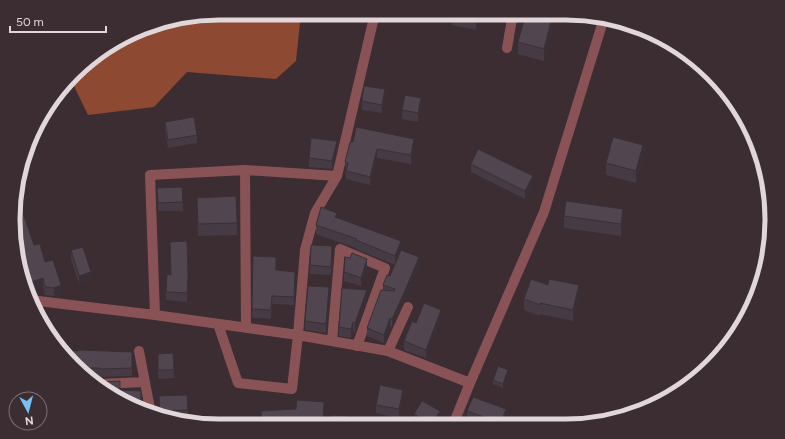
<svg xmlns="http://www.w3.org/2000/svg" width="785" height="439" viewBox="0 0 785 439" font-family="Figtree,sans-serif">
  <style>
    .forest { fill: #8d4931 }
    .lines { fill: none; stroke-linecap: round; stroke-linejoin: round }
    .minor { stroke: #895355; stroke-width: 10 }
    .wall { fill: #463b44 }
    .shaded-wall { fill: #393037 }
    .building { fill: #51454f; stroke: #393037 }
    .rim { fill: none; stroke: #e1d7da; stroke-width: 5 }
  </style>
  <rect width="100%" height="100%" fill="#3b2d32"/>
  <!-- forest -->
  <path class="forest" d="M220 13H301L296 61 276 79 187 72 154 107 88 115 71 80 94 56 153 24Z"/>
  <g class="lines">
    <!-- minor -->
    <path class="minor" d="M507 48 513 13
      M245 170 246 328
      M30 300 155 315 298 335 388 351 470 383
      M155 315 150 175 245 170 337 176
      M218 324 238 383 292 389 298 335 305 250 315 213 337 176 375 13
      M332 341 340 249 385 268 357 346
      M139 351 151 414
      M388 351 408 307
      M99 384 145 382
      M453 425 470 383 544 212 604 18"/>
  </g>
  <!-- wall -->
  <path class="wall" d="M480 13 476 30 452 25V15Z
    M553 26 544 61 518 54V42Z
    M385 98 382 113 362 110V101Z
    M421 106 418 122 402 119V110Z
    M165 122 197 135V143L168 148 165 130Z
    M353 142 414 147 411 164 377 158 370 185 346 179 345 162Z
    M337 149 332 169 309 167V158Z
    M643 158 636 183 606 175V163Z
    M471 164 533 184 525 199 471 172Z
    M157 188 183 202V211H158Z
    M17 196 34 245 45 262 61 294 54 296 45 295 43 287 23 269 18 252 13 233Z
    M197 198 237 223V235L198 236Z
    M564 216 623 221 621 236 564 228Z
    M337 217 401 250 419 265 404 302 392 327 390 326 384 343 367 336V328L383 291V285L390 276 395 265 356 249V248L316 234V225Z
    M170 242 188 283 187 302 166 300V292L171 275Z
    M71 250 91 280 79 284 71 259Z
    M332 255 331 275 310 274V265Z
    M253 256 276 270 295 280 294 305 272 304 271 319 252 318Z
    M367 267 361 286 344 281V272Z
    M329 295 326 333 305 330V321Z
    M579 296 573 321 540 314V316L524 310V299Z
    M367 298 355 332 353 331 351 338 339 336V327Z
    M441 318 426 358 404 350V341L416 323Z
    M132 352V376L100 377V376H89L64 355Z
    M173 353 174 378 158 379V354Z
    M508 374 503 388 493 384V380Z
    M120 390 141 391V410L116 398Z
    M159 396 188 410V418L172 419 160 416Z
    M403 398 399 418 376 413V405Z
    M324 410 323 425H261V411Z
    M467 411 506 418 504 425H482L467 419Z
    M414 414 440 420 417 424 414 422Z"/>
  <!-- shaded-wall -->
  <path class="shaded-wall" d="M478 13H480L476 30V21Z
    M553 13V26L544 61V49Z
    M385 89V98L382 113V105Z
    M421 98V106L418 122V113Z
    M414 139V147L411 164V155Z
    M337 141V149L332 169V161Z
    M643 145V158L636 183V171Z
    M377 149V158L370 185V177Z
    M533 176V184L525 199V191Z
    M623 209V221L621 236V224Z
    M401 241V249L395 265V256Z
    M419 257V265L404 302 392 327V319Z
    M367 259V267L361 286V278Z
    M91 272V280L79 284V276Z
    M188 275V283L187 302V293Z
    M43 278V287L27 291 25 284Z
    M61 285V294L54 296V288Z
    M579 285V296L573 321V310Z
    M329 287V295L326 333V324Z
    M367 290V298L355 332V323Z
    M441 310V318L426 358V350Z
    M390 318V326L384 343V335Z
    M353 322V331L351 338V329Z
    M508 370V374L503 388V384Z
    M403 390V398L399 418V409Z
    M506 409V418L504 425H501Z
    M440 411V420L437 425H431Z"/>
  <!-- building -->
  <path class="building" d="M453 13H478L476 21 452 15Z
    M526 13H553L544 49 518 42Z
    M364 86 385 89 382 105 362 101Z
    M405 95 421 98 418 113 402 110Z
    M194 117 197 135 168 140 165 122Z
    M356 127 414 139 411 155 377 149 370 177 346 171 348 163 345 162 350 142H353Z
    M613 137 643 145 636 171 606 163Z
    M311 138 337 141 332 161 309 158Z
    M478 149 533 176 525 191 471 164Z
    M182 187 183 202 158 203 157 188Z
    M17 196 34 245 40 244 45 262 53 260 61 285 54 288 45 287 43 278 25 284 22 270 26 269 14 232Z
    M236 196 237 223 198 224 197 198Z
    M566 201 623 209 621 224 564 216Z
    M321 207 337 213 335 217 401 241 395 256 356 240 357 239 316 225Z
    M187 241 188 275 187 293 166 292 167 274 171 275 170 242Z
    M311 245 332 246 331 267 310 265Z
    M83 247 91 272 79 276 71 250Z
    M401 250 419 257 404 293 392 319 390 318 384 335 367 328 381 290 394 291 395 289 383 285 387 275 390 276Z
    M352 253 367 259 361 278 344 272 345 257 350 258Z
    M253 256 276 257V270L295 272 294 297 272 296 271 310 252 309Z
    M531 279 548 285 549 279 579 285 573 310 540 303V305L524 299Z
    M308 286 329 287 326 324 305 321Z
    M342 288 367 290 355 323 353 322 351 329 339 327Z
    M424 303 441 310 426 350 404 341 412 321 416 323Z
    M79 350 132 352V368L100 369V368H79L64 355 61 351H79Z
    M173 353 174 370H158V354Z
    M498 366 508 370 503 384 493 380Z
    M120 381V390L141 391V405H131L116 398 99 384V382Z
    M380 385 403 390 399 409 376 405Z
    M187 395 188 410 160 411 159 396Z
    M473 397 506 409 501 423 467 411Z
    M297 400 324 402 323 420 283 418V425H262L261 411 296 409Z
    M422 401 440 411 431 425H417L421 418 414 414Z
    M332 415 348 416V425H331Z"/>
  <!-- crop -->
  <path d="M0 0H785V439H0ZM219 20H566A199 199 0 0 1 765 219V220A199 199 0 0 1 566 419H219A199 199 0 0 1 20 220V219A199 199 0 0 1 219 20Z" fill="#3b2d32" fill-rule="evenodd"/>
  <path class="rim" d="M219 20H566A199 199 0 0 1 765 219V220A199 199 0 0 1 566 419H219A199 199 0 0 1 20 220V219A199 199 0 0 1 219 20Z"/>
  <!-- north arrow -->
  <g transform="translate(28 411) rotate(173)"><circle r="19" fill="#3b2d32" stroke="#7d7175"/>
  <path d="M0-3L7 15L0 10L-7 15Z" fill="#75c0f6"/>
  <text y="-6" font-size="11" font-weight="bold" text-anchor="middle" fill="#e1d7da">N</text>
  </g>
  <!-- scale -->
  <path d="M10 26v6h96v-6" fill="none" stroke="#e1d7da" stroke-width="2"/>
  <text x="16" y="26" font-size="12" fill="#e1d7da" stroke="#3b2d32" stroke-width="3" paint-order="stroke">50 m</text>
</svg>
